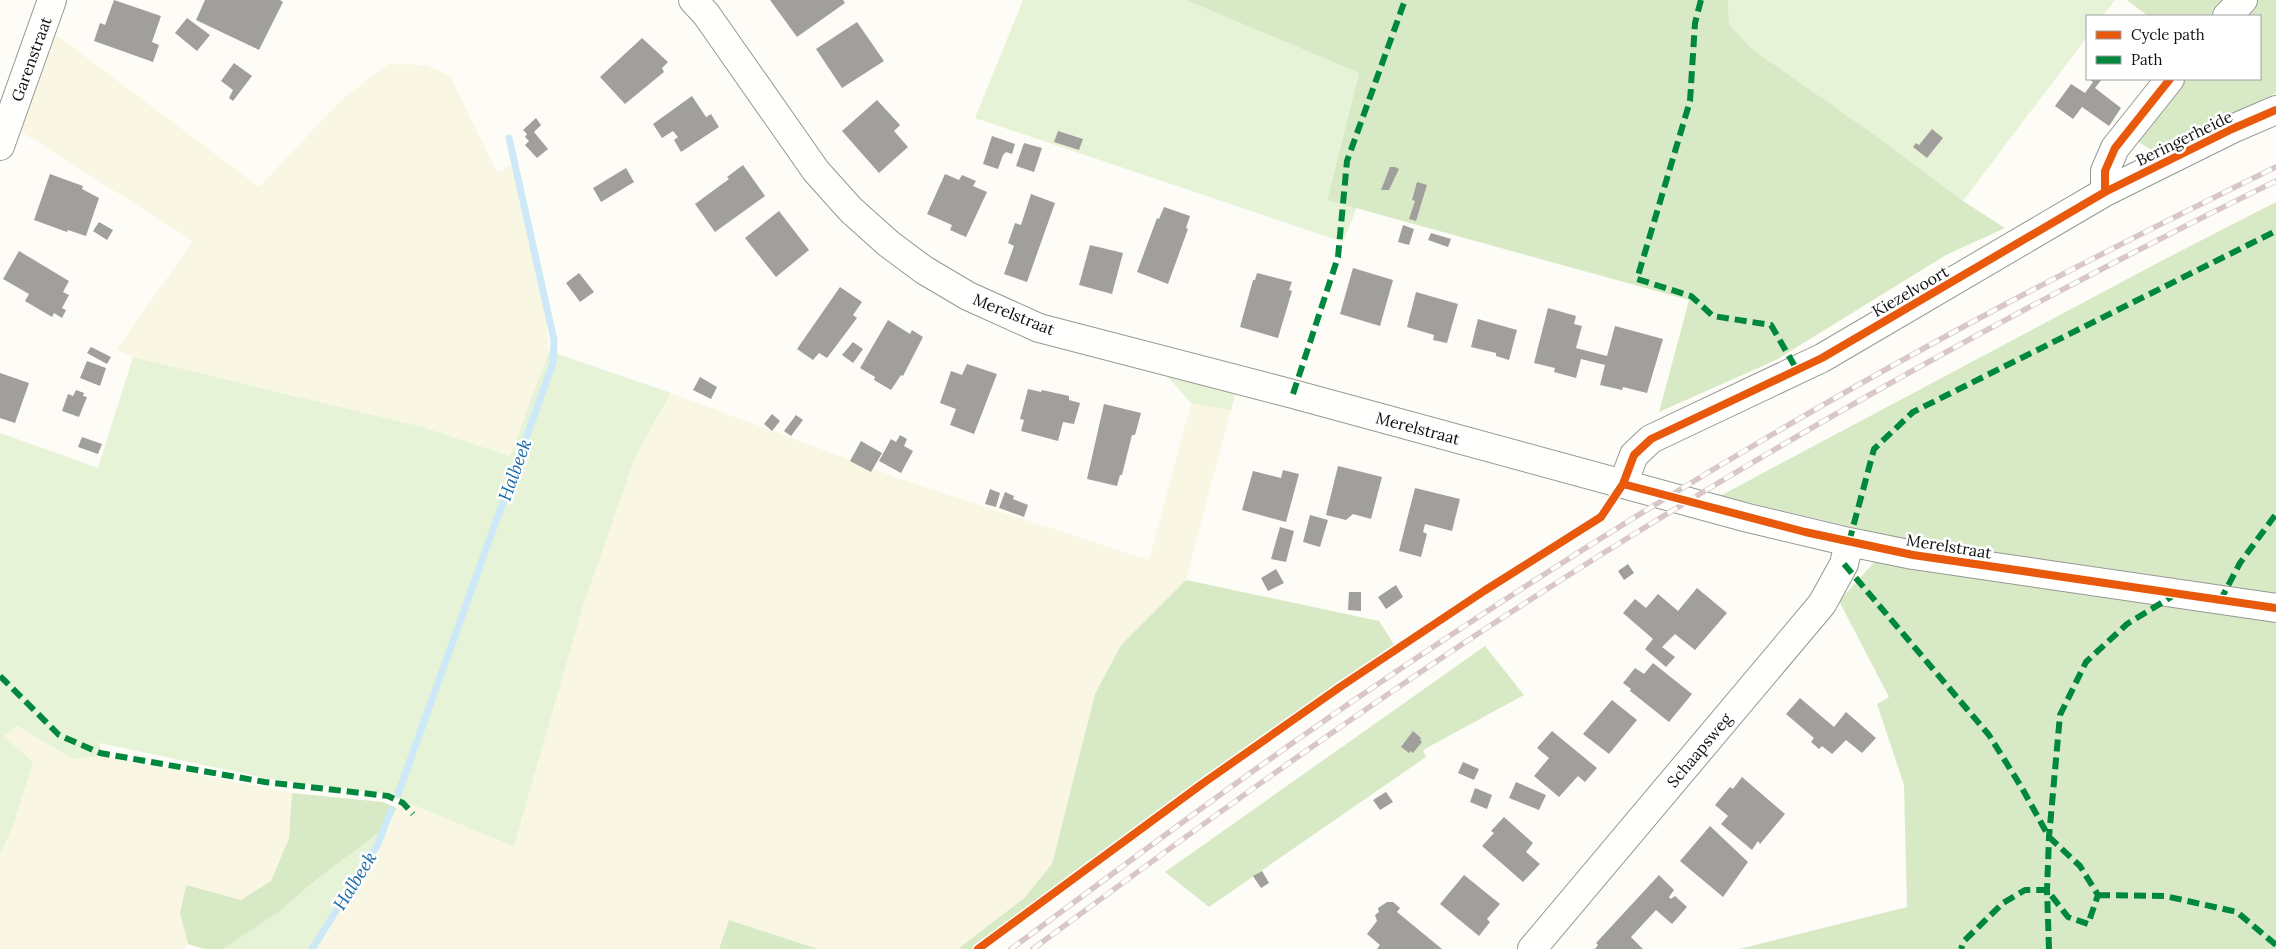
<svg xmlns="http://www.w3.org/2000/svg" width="2276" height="949" viewBox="0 0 2276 949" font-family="Lora,serif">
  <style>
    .farmland { fill: #f9f7e4 }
    .green { fill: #e7f3d7 }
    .forest { fill: #d8eac5 }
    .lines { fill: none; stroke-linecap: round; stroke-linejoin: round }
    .stream { stroke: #cde8f7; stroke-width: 7 }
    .building { fill: #a19f9c }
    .minor-casing { stroke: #979795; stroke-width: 30 }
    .minor { stroke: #fffffe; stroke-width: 28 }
    .rail-casing { stroke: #d9c6c7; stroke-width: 5.5 }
    .rail { stroke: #fff; stroke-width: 4; stroke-dasharray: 11; stroke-linecap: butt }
    .quiet { stroke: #00873e; stroke-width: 6; stroke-dasharray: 12 6; stroke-linecap: butt }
    .cycleway-casing { stroke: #fff; stroke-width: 11 }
    .cycleway { stroke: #e8590c; stroke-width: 8 }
    .labels { text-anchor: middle; stroke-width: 5; stroke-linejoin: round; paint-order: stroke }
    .street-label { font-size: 16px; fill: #111; stroke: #fff }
    .water-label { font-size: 18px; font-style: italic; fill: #1768a6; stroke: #fff }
  </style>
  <rect width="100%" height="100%" fill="#fdfcf7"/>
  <!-- farmland -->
  <path class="farmland" d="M55 34 259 187 341 100 388 64 426 65 450 76 497 172 515 164 544 297 549 351 510 456 423 427 133 357 116 350 193 241 20 131Z
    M671 393 909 482 1149 560 1191 403 1231 410 1186 580 1121 645 1095 694 1052 864 1024 898 958 949H818L729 920 719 949H312L402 800 514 846 582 609 636 455Z
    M17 726 73 759 104 756 292 793 289 838 271 881 241 900 186 885 180 913 188 944 184 949H0V855L14 823 4 736Z"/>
  <!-- green -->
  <path class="green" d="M1023 0H1186L1359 73 1327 199 1357 207 1343 242 975 118Z
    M1728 0H2115L2103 16H2087V37L1963 201 1882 140 1752 49 1729 24Z
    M549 351 671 393 636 455 582 609 514 846 386 794 270 779 99 743 103 756 73 759 17 726 4 736 33 762 14 823 0 855V433L98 468 133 357 423 427 510 456Z
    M1166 375 1236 392 1231 410 1191 403Z
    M385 828 312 949H223L280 911 318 878Z"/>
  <!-- forest -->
  <path class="forest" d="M1186 0H1728L1729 24 1752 49 1882 140 1963 201 2005 228 1946 255 1776 360 1659 412 1689 300 1327 200 1359 73Z
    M2127 0H2229L2214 16H2148Z
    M2256 0H2276V93L2153 151 2134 139 2181 79H2260V16H2240Z
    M2276 202V949H1739L1907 907 1904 785 1877 704 1889 697 1839 601 1877 559 1886 535 1720 496 2165 259Z
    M1186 580 1379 621 1397 649 978 949H958L1024 898 1052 864 1095 694 1121 645Z
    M1485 646 1524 695 1423 750 1426 757 1209 907 1165 872Z
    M292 793 383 802 397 808 385 828 318 878 280 911 223 949H204L188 944 180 913 186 885 241 900 271 881 289 838Z
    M729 920 818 949H719Z"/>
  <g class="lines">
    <!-- stream -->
    <path class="stream" d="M398 794 553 363 554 340 509 138
      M312 949 377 846 391 810"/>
  </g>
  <!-- building -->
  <path class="building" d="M114 0 161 16 152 42 159 45 153 62 94 41 100 23 105 25Z
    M205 0H280L283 2 259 50 196 20Z
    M770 0H843L845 3 797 37Z
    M187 18 210 35 197 51 175 33Z
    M857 22 884 61 842 88 816 49Z
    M642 38 668 62 662 68 664 72 625 104 600 77Z
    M234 63 252 76 233 101 229 98 233 90 221 81Z
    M2089 79H2102L2095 88 2121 108 2109 126 2082 107 2073 119 2055 106 2071 84 2085 93 2093 82Z
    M692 96 706 117 711 114 719 127 681 152 674 140 678 137 673 131 662 138 653 124Z
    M877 100 900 125 894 131 908 147 879 173 842 131Z
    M536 118 541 125 534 132 548 149 537 158 525 145 529 141 525 137 527 134 523 130Z
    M1932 129 1943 138 1927 158 1913 147 1916 143 1919 145Z
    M1058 131 1083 139 1079 150 1054 142Z
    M992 136 1015 144 1012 154 1006 152 1003 155 998 169 983 164Z
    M1024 143 1042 148 1034 172 1016 166Z
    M743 165 765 196 715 232 695 204 729 179 727 177Z
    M1390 167H1395L1399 169 1389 190H1381Z
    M626 168 634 182 601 202 593 188Z
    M50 174 83 186 82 189 99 198 86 236 68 230 67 232 34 220Z
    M945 174 959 180 962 175 976 181 973 186 987 192 966 237 950 230 952 225 927 214Z
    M1417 182 1427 185 1416 221 1409 219 1415 201 1412 200Z
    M1031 194 1055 203 1027 282 1004 274 1014 246 1008 243 1015 223 1021 225Z
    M1164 207 1190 216 1186 228 1188 229 1168 284 1137 272 1157 218 1159 219Z
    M779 211 809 250 776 277 745 238Z
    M99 222 113 230 107 240 93 231Z
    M1403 225 1414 229 1409 245 1398 242Z
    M1431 233 1451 239 1448 247 1428 240Z
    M1090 245 1123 253 1112 294 1079 285Z
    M19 251 69 281 63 292 69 295 62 308 66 310 62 318 54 313 52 317 25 301 29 294 3 279Z
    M1353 268 1393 280 1380 326 1340 314Z
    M579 273 594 292 580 302 566 283Z
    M1257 273 1292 282 1289 290 1292 291 1278 338 1240 327 1253 280H1255Z
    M840 287 862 302 853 315 857 318 827 358 819 353 813 360 797 349Z
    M1416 292 1458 304 1447 343 1433 340 1434 335 1407 327Z
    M1548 308 1576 316 1574 324 1582 326 1576 348 1607 356 1615 326 1663 339 1647 393 1623 387 1622 390 1600 385 1605 365 1581 359 1576 378 1554 372 1555 368 1534 363Z
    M1478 319 1517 330 1509 360 1496 356V353L1471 347Z
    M888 320 910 334 912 330 923 337 903 376 901 375 891 390 874 380 875 377 860 368Z
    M853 342 863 349 853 363 842 355Z
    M91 347 111 357 107 364 87 353Z
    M87 361 106 368 100 386 80 378Z
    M967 364 997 374 974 434 950 425 956 409 940 403 951 371 962 375Z
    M0 373 29 383 15 423 0 418Z
    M700 377 717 387 711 399 693 390Z
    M1028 389 1041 392 1042 390 1069 396V400L1080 403 1074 424 1063 422 1058 441 1021 431 1024 420 1020 419Z
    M76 390 84 393 83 396 87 397 79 417 62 411 68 394 73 396Z
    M1104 404 1141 413 1135 435H1132L1122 475H1120L1117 486 1087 479Z
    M772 414 780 421 772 431 764 424Z
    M796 415 803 420 791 436 784 431Z
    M900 435 907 439 904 446 913 451 901 473 879 461 891 439 896 442Z
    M82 437 102 444 98 454 78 447Z
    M861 441 882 453 871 472 850 461Z
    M1338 466 1382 477 1371 519 1353 514 1346 520 1326 515Z
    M1283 470 1299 474 1286 522 1242 510 1253 471 1281 478Z
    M1415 488 1460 499 1452 531 1425 524 1423 532 1427 534 1421 557 1399 551Z
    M990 489 1000 493 996 507 985 504Z
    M1005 492 1014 496 1013 499 1028 505 1024 517 999 508Z
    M1310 515 1328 520 1320 547 1303 542Z
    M1280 527 1294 531 1286 562 1271 559Z
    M1628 564 1634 573 1624 580 1618 571Z
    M1276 569 1284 583 1268 591 1261 578Z
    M1396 585 1403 597 1386 609 1378 597Z
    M1697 588 1727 613 1695 650 1675 634 1662 647 1675 657 1666 667 1645 649 1653 639 1623 613 1635 599 1646 608 1658 594 1678 611Z
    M1349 592H1361V611L1348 610Z
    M1653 663 1692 694 1669 722 1630 691 1631 689 1623 683 1635 668 1644 674Z
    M1800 698 1834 727 1846 712 1876 738 1862 753 1846 740 1832 754 1822 746 1819 749 1811 742 1814 738 1786 714Z
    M1612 700 1637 720 1609 754 1583 734Z
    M1413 731 1421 738 1420 740 1422 742 1413 753 1411 751 1409 753 1401 747Z
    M1552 731 1597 768 1585 782 1578 776 1559 797 1534 776 1549 758 1537 748Z
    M1463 762 1479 769 1474 780 1458 773Z
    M1742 777 1785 814 1760 844 1758 841 1752 850 1721 824 1728 816 1715 805 1730 787 1733 789Z
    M1516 782 1546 795 1539 810 1509 798Z
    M1475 788 1492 795 1487 809 1470 802Z
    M1386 792 1393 802 1380 810 1373 800Z
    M1504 817 1533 843 1526 852 1540 864 1523 882 1482 846 1494 833 1491 831Z
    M1710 826 1748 862 1723 897 1680 861Z
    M1262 871 1269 883 1261 888 1253 876Z
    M1464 875 1500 904 1487 919 1490 922 1479 936 1440 904Z
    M1659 875 1674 890 1669 897 1671 899 1675 896 1687 907 1672 924 1656 910 1631 937 1643 949H1595L1598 945 1596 943Z
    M1387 902H1393L1400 908 1397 912 1442 949H1377L1380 945 1367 934 1377 921 1375 915 1379 912 1378 908Z"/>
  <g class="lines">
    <!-- minor casing -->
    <g class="minor-casing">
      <path id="minor" d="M693 0 706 14 816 171 851 210 889 244 924 270 968 296 1039 328 1293 394 1748 518 1849 542 1913 555 2276 608
        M2227 16 2243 0
        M0 146 52 0
        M2105 192V171L2115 148 2170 79
        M1623 484 1634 455 1651 439 1822 358 2105 192 2232 129 2276 110
        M1532 949 1822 604 1844 564 1849 542"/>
    </g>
    <!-- minor -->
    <use href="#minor" class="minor"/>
    <!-- rail casing -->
    <g class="rail-casing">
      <path id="rail" d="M1011 949C1123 866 1235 782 1350 703 1560 559 1778 425 2002 306 2093 258 2184 212 2276 167
        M1033 949C1187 835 1341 723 1502 618 1750 456 2009 312 2276 181"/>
    </g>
    <!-- rail -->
    <use href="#rail" class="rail"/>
    <!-- quiet -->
    <path class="quiet" d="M1701 0 1695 23 1690 101 1637 279 1691 296 1713 316 1771 325 1797 370
      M1293 394 1338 257 1347 161 1405 0
      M1849 542 1874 449 1913 412 2276 231
      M1844 564 1989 735 2022 788 2049 837 2080 866 2098 895 2088 924 2068 917 2047 890H2025L2003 903 1964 941 1961 949
      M2220 601 2240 563 2276 514
      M0 676 59 735 100 753 265 782 388 796 403 803 413 814
      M2098 895 2165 896 2237 912 2276 945
      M2049 949 2047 890 2049 837 2060 715 2086 662 2127 624 2176 594"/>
    <!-- cycleway casing -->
    <g class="cycleway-casing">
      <path id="cycleway" d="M2105 192V171L2115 148 2170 79
        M1623 484 1805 532 1913 555 2276 608
        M978 949 1202 784 1340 687 1484 591 1601 517 1623 484 1634 455 1651 439 1822 358 2105 192 2232 129 2276 110"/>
    </g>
    <!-- cycleway -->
    <use href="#cycleway" class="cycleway"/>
  </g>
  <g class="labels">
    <!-- street labels -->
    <g class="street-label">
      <text transform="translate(31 59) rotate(-70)" y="6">Garenstraat</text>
      <text transform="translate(2184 138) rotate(-26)" y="6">Beringerheide</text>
      <text transform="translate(1910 291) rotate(-30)" y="6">Kiezelvoort</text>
      <text transform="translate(1014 314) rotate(22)" y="6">Merelstraat</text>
      <text transform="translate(1418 428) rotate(15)" y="6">Merelstraat</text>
      <text transform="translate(1949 546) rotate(9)" y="6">Merelstraat</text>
      <text transform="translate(1699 750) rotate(-50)" y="6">Schaapsweg</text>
    </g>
    <!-- water labels -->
    <g class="water-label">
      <text transform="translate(515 470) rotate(-70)" y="6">Halbeek</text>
      <text transform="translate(355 881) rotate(-58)" y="6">Halbeek</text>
    </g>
  </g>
  <!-- legend -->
  <rect x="2086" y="15" width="175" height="65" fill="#ffffff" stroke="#a0a0a0"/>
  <rect x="2096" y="31" width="25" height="8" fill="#e8590c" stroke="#a0a0a0"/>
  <text x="2131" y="40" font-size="15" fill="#111111">Cycle path</text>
  <rect x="2096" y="56" width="25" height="8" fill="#00873e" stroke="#a0a0a0"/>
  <text x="2131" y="65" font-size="15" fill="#111111">Path</text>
</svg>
